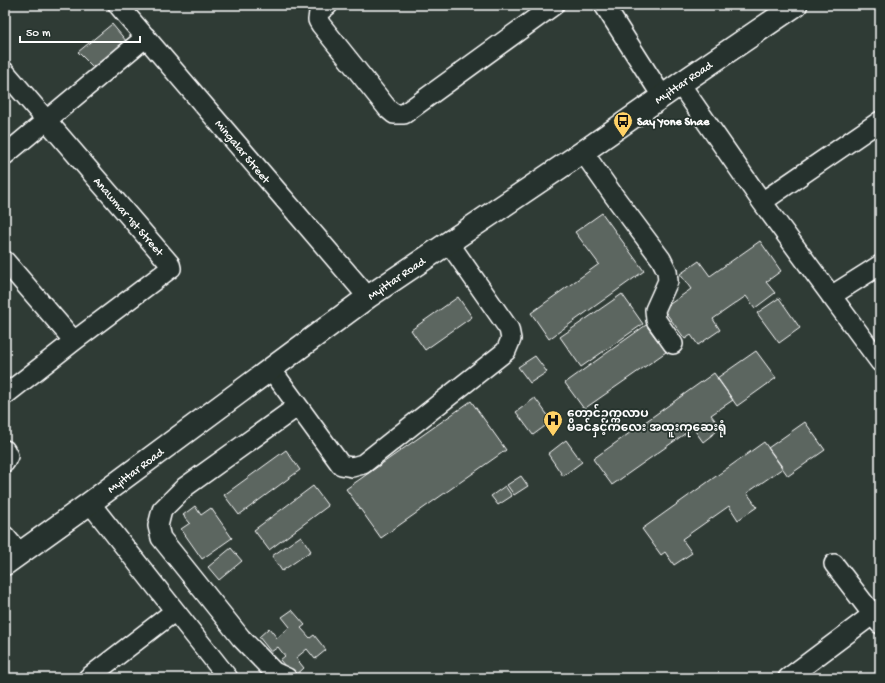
<svg xmlns="http://www.w3.org/2000/svg" width="885" height="683" viewBox="0 0 885 683" font-family="'Gochi Hand','Noto Sans Myanmar',sans-serif">
  <style>
    .building { fill: #5b6661; stroke: #fff }
    .lines { fill: none; stroke-linecap: round; stroke-linejoin: round }
    .minor-casing { stroke: #fff; stroke-width: 22 }
    .major-casing { stroke: #fff; stroke-width: 25 }
    .minor { stroke: #26332d; stroke-width: 19 }
    .major { stroke: #26332d; stroke-width: 22 }
    .labels { text-anchor: middle; stroke-width: 3.5; stroke-linejoin: round; paint-order: stroke }
    .street-label { font-size: 12px; fill: #fff; stroke: #26332d }
    .poi-label { font-size: 12px; font-weight: bold; fill: #fff; stroke: #26332d; text-anchor: start }
  </style>
  <rect width="100%" height="100%" fill="#2f3b35"/>
  <filter id="ink" filterUnits="userSpaceOnUse"><feTurbulence type="fractalNoise" baseFrequency=".025" numOctaves="2"/><feDisplacementMap in="SourceGraphic" scale="8" xChannelSelector="R" yChannelSelector="G"/><feConvolveMatrix kernelMatrix="1 2 1 2 8 2 1 2 1" color-interpolation-filters="sRGB"/></filter>
  <g filter="url(#ink)">
    <!-- building -->
    <path class="building" d="M112 24 127 42 93 67 78 52Z
      M602 213 644 271 549 339 531 313 599 264 575 232Z
      M760 241 781 271 766 282 775 293 755 308 746 296 713 319 720 330 698 345 691 335 685 339 663 309 691 289 680 274 699 261 710 276Z
      M622 294 643 324 581 367 560 337Z
      M458 297 472 317 425 350 411 330Z
      M779 298 800 328 779 343 757 313Z
      M646 325 666 352 584 409 565 383Z
      M756 351 776 378 737 406 717 378Z
      M535 356 547 372 530 383 518 367Z
      M714 373 733 400 711 415 721 428 703 442 693 428 612 485 593 459Z
      M535 398 552 421 533 435 516 412Z
      M471 401 506 450 381 538 346 489Z
      M805 422 825 450 788 476 768 448Z
      M566 440 582 462 563 476 548 454Z
      M764 442 783 468 747 493 757 507 738 520 729 506 682 539 692 553 674 565 665 552 661 555 642 529Z
      M286 450 300 470 239 515 224 495Z
      M521 476 528 486 514 495 507 485Z
      M313 486 328 506 269 550 254 530Z
      M505 486 512 496 498 505 491 496Z
      M195 506 201 515 211 508 232 538 202 559 181 529 190 523 183 515Z
      M301 536 311 551 282 571 272 556Z
      M231 548 242 561 219 580 208 567Z
      M292 610 305 625 301 628 310 638 314 635 326 650 315 659 307 649 296 658 304 668 294 677 280 660 285 656 278 647 271 652 259 637 269 628 277 638 290 627 282 617Z"/>
    <g class="lines">
      <!-- minor casing -->
      <g class="minor-casing">
        <path id="minor" d="M118 5 368 297
          M328 5 319 12 318 20 321 25 388 109 394 114H404L554 5
          M604 5 662 96
          M5 72 170 264 171 268 74 341 5 395
          M680 84 762 202 880 362
          M583 152 614 196 661 259 667 271 668 281 655 310 656 320 673 344
          M5 155 146 37
          M762 202 880 121
          M5 261 74 341
          M831 296 880 265
          M271 369 341 465 352 467 363 464 506 351 511 339 509 329 449 243
          M5 450 8 456 5 462
          M90 503 228 678
          M5 536 19 553
          M834 564 880 624
          M88 678 175 611
          M287 678 274 672 241 638 161 538 158 526 162 510 185 487 298 406
          M788 678 880 609"/>
      </g>
      <!-- major casing -->
      <g class="major-casing">
        <path id="major" d="M5 564 90 503 368 297 583 152 680 84 796 5"/>
      </g>
      <!-- minor -->
      <use href="#minor" class="minor"/>
      <!-- major -->
      <use href="#major" class="major"/>
    </g>
  </g>
  <!-- icons -->
  <defs>
    <g id="bus-pin" transform="scale(1)"><path d="M0 17L-7.5 6A9.5 9.5 0 1 1 7.5 6Z" fill="#ffd166" stroke="#26332d"/><path d="M-5-6H5V4H4V6H2V4H-2V6H-4V4H-5ZM-3.5-4V0h7V-4ZM-3.5 1.2v1.5H-2V1.2ZM2 1.2v1.5H3.5V1.2Z" fill="#111"/></g>
    <g id="hospital-pin" transform="scale(1)"><path d="M0 17L-7.5 6A9.5 9.5 0 1 1 7.5 6Z" fill="#ffd166" stroke="#26332d"/><path d="M-5-5h3v3.5h4V-5h3V5h-3V1.5h-4V5h-3Z" fill="#111"/></g>
  </defs>
  <g fill-rule="evenodd">
    <use href="#bus-pin" x="623" y="121"/>
    <use href="#hospital-pin" x="553" y="420"/>
  </g>
  <g class="labels">
    <!-- street labels -->
    <g class="street-label">
      <text transform="translate(683 82) rotate(-34)" y="4">Myittar Road</text>
      <text transform="translate(243 151) rotate(50)" y="4">Mingalar Street</text>
      <text transform="translate(129 216) rotate(49)" y="4">Anawmar 1st Street</text>
      <text transform="translate(396 278) rotate(-34)" y="4">Myittar Road</text>
      <text transform="translate(135 470) rotate(-37)" y="4">Myittar Road</text>
    </g>
    <!-- poi labels -->
    <g class="poi-label">
      <text x="637" y="125">Say Yone Shae</text>
      <text x="567" y="417">တောင်ဥက္ကလာပ<tspan x="567" dy="14">မိခင်နှင့်ကလေး အထူးကုဆေးရုံ</tspan></text>
    </g>
  </g>
  <!-- margin -->
  <rect width="885" height="683" fill="none" stroke="#26332d" stroke-width="20"/>
  <rect x="10" y="10" width="865" height="663" fill="none" stroke="#fff" stroke-width="1.5" filter="url(#ink)"/>
  <!-- scale -->
  <path d="M20 36v6h120v-6" fill="none" stroke="#ffffff" stroke-width="2"/>
  <text x="26" y="36" font-size="12" fill="#ffffff" stroke="#26332d" stroke-width="3" paint-order="stroke">50 m</text>
</svg>
